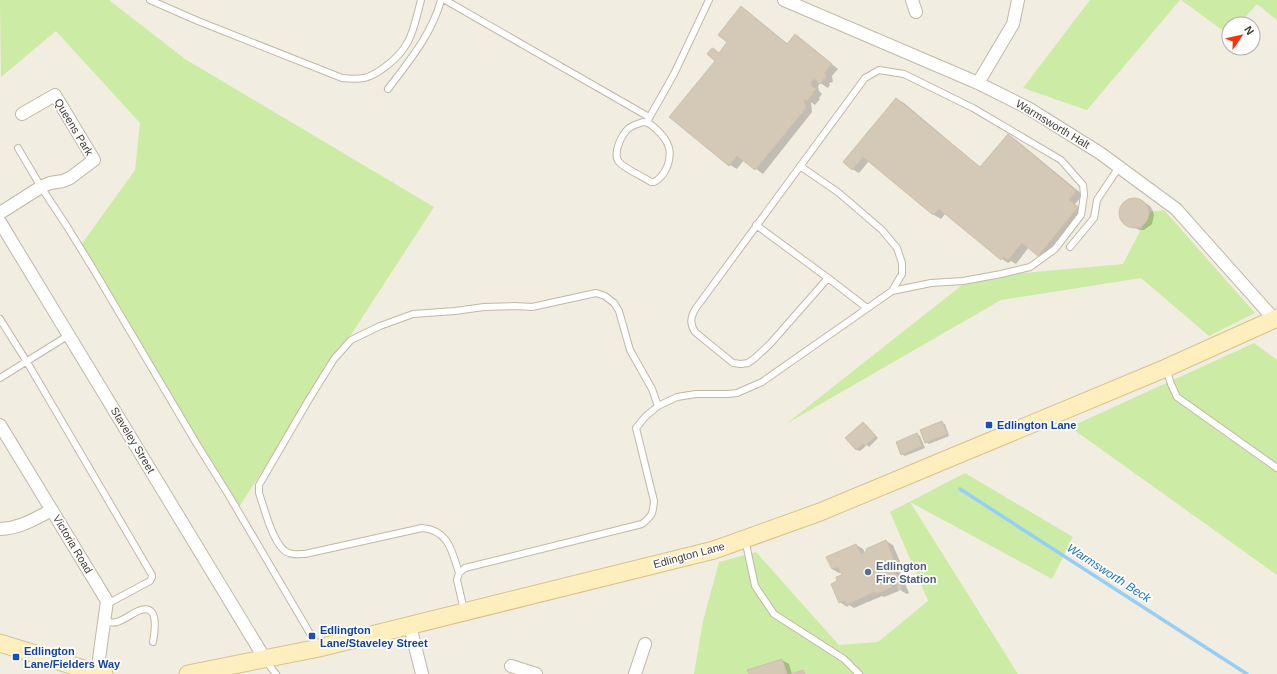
<svg xmlns="http://www.w3.org/2000/svg" width="1277" height="674" viewBox="0 0 1277 674" font-family="Arial,sans-serif">
  <style>
    .green { fill: #cceba5 }
    .shadow { fill: #0003 }
    .lines { fill: none; stroke-linecap: round; stroke-linejoin: round }
    .stream { stroke: #96cff6; stroke-width: 3.5 }
    .building { fill: #d4c9b6; stroke: #d0c1a8 }
    .service-casing { stroke: #c1b8a6; stroke-width: 8 }
    .minor-casing { stroke: #c1b8a6; stroke-width: 14 }
    .secondary-casing { stroke: #d7c38c; stroke-width: 19 }
    .service { stroke: #fff; stroke-width: 6 }
    .minor { stroke: #fff; stroke-width: 12 }
    .secondary { stroke: #ffefbf; stroke-width: 17 }
    .transit-dot { fill: #1a4fb4; stroke: #fff; stroke-width: 1.5 }
    .service-dot { fill: #5c6f8a; stroke: #fff; stroke-width: 1.5 }
    .labels { text-anchor: middle; stroke-width: 3.5; stroke-linejoin: round; paint-order: stroke }
    .street-label { font-size: 11px; fill: #443d32; stroke: #fff }
    .transit-label { font-size: 11px; font-weight: bold; fill: #164399; stroke: #fff; text-anchor: start }
    .service-label { font-size: 11px; font-weight: bold; fill: #4e5e75; stroke: #fff; text-anchor: start }
    .water-label { font-size: 12px; font-style: italic; fill: #2379b8; stroke: #fff }
  </style>
  <rect width="100%" height="100%" fill="#f2ede1"/>
  <!-- green -->
  <path class="green" d="M0 0H109L185 59 434 207 237 510 81 245 135 170 140 123 56 31 1 77Z
    M1090 0H1180L1087 110 1023 88Z
    M1181 0H1277V20L1257 4 1239 24H1229V35Z
    M1164 210 1255 313 1209 336 1141 278 1001 300 786 424 971 278 1123 264 1150 212Z
    M1254 343 1277 360V575L1070 427Z
    M965 473 1073 537 1052 579 910 502 1018 674H694L703 621 719 562 756 552 839 645 878 642 928 601 890 512Z"/>
  <!-- shadow -->
  <path class="shadow" d="M741 8 748 12 788 44 795 36 802 40 838 69 832 76 833 82 829 83 830 85 828 88 820 83 818 86 819 91 822 94 819 98 820 99 815 105 811 102 812 112 763 174 744 160 737 169 730 165 671 117 716 61 713 49 719 53 728 42Z
    M897 99 904 103 981 168 1008 135 1015 139 1083 195 1075 204 1085 212 1045 259 1029 247 1016 264 1011 261 1008 263 1002 259 946 213 941 219 934 215 869 161 859 173 852 169Z
    M1131 199 1141 200 1150 206 1153 211 1154 215 1152 224 1144 230H1139L1125 223 1121 216 1122 207 1124 204Z
    M863 423 866 425 878 438 869 447 867 445 860 451 857 450 846 438Z
    M942 423 945 424 949 436 929 444 926 442Z
    M917 434 920 436 925 448 905 456 901 454Z
    M886 541 893 545 901 564 897 565 909 593 907 594 897 588 899 591 884 597 882 596 854 608 849 605 847 607 840 602 839 582 843 575 841 572 839 573 832 569 856 545 863 549 865 553Z
    M782 660 789 664 792 674H750Z"/>
  <g class="lines">
    <!-- stream -->
    <path class="stream" d="M960 489 1247 674"/>
  </g>
  <!-- building -->
  <path class="building" d="M741 6 787 44 795 34 832 64 825 72 826 79H823V81L820 84 814 79 811 82 812 86 816 89 812 93 815 95H812L807 101 804 99 806 108 755 170 737 156 729 166 669 117 715 61 707 54 711 49 713 48 719 53 727 42 718 35Z
    M896 98 980 167 1008 134 1076 191 1069 200 1078 207 1038 256 1022 243 1008 260 1004 257 1001 260 939 209 933 215 863 157 852 170 843 162Z
    M1119 213a15 15 0 1 1 30 0a15 15 0 1 1-30 0Z
    M942 421 947 434 925 443 920 430Z
    M863 422 876 436 865 446 863 444 856 450 845 438Z
    M917 433 922 446 901 455 896 442Z
    M886 540 894 560 891 561 902 589 899 590 894 579 889 581 892 587 876 594 875 592 846 605 845 601 839 603 831 584 837 581 836 577 842 575 838 567 832 569 826 557 856 544 861 554 867 551 866 549Z
    M782 659 787 674H749L747 670Z
    M803 670 805 674H791Z"/>
  <g class="lines">
    <!-- service casing -->
    <g class="service-casing">
      <path id="service" d="M150 0 198 21 342 78C362 80 369 79 385 67 412 47 413 30 421 0
        M445 0 649 117
        M388 89C409 61 432 34 441 0
        M648 120 674 74 709 0
        M643 122C649 122 653 126 657 130 669 141 673 152 667 167 664 174 660 179 654 182H651C642 176 625 169 619 162 612 153 622 134 629 128 633 125 638 124 643 122Z
        M18 148 41 187 68 228 92 267 198 446 228 494 318 647
        M800 166 839 193 882 230 897 248 902 263V274L892 291
        M756 225 828 278
        M1070 247 1094 218 1097 200 1119 167
        M0 319 27 362 152 575V577L150 581 107 604
        M1166 369 1171 384 1177 397 1277 468
        M0 378 69 335
        M745 539 755 586 774 614 844 659 859 674
        M459 573C452 552 449 530 422 528L305 554C300 554 294 555 289 553 274 549 264 507 259 493V485L308 401 334 359 351 340 380 326 413 314 455 311 484 307 515 306 532 307 596 293 605 296 614 303 619 311 630 350 652 389 658 406
        M464 610 457 580 459 573 465 568 642 524C652 516 653 514 654 501L636 428 646 416 658 406 677 397 696 394H728L737 393 762 382 892 291 931 283 963 281 1001 274 1030 267 1055 249 1081 215 1084 195 1083 185 1061 160 973 108 904 74 879 70 865 78 696 308C691 316 689 323 695 332L733 363 741 364 748 363 755 358 770 344 828 278 867 308
        M104 622C108 622 113 623 117 622 124 620 130 615 136 612 160 600 155 630 153 642
        M265 660 276 674"/>
    </g>
    <!-- minor casing -->
    <g class="minor-casing">
      <path id="minor" d="M784 0 978 83 1028 108 1100 153 1176 209 1274 319
        M912 0 916 12
        M978 83 1013 24 1018 0
        M0 213 41 187 50 183 63 181 70 178 94 160 55 95 22 114
        M0 222 265 659
        M0 425 107 601 97 673
        M0 529C21 528 34 519 52 510
        M410 626 422 674
        M511 666 536 674
        M635 674 645 644"/>
    </g>
    <!-- secondary casing -->
    <g class="secondary-casing">
      <path id="secondary" d="M0 643 97 673 104 674
        M188 674 319 648 714 550 820 512 1166 368 1277 318"/>
    </g>
    <!-- service -->
    <use href="#service" class="service"/>
    <!-- minor -->
    <use href="#minor" class="minor"/>
    <!-- secondary -->
    <use href="#secondary" class="secondary"/>
  </g>
  <!-- markers -->
  <g class="transit-dot">
    <rect x="985" y="421" width="8" height="8" rx="2"/>
    <rect x="308" y="632" width="8" height="8" rx="2"/>
    <rect x="12" y="653" width="8" height="8" rx="2"/>
  </g>
  <circle class="service-dot" cx="868" cy="572" r="4"/>
  <g class="labels">
    <!-- street labels -->
    <g class="street-label">
      <text transform="translate(1053 124) rotate(31)" y="4">Warmsworth Halt</text>
      <text transform="translate(74 127) rotate(59)" y="4">Queens Park</text>
      <text transform="translate(133 440) rotate(59)" y="4">Staveley Street</text>
      <text transform="translate(73 544) rotate(59)" y="4">Victoria Road</text>
      <text transform="translate(689 555) rotate(-15)" y="4">Edlington Lane</text>
    </g>
    <!-- transit labels -->
    <g class="transit-label">
      <text x="997" y="429">Edlington Lane</text>
      <text x="320" y="634">Edlington<tspan x="320" dy="13">Lane/Staveley Street</tspan></text>
      <text x="24" y="655">Edlington<tspan x="24" dy="13">Lane/Fielders Way</tspan></text>
    </g>
    <!-- service labels -->
    <g class="service-label">
      <text x="876" y="570">Edlington<tspan x="876" dy="13">Fire Station</tspan></text>
    </g>
    <!-- water labels -->
    <g class="water-label">
      <text transform="translate(1109 573) rotate(33)" y="4">Warmsworth Beck</text>
    </g>
  </g>
  <!-- north arrow -->
  <g transform="translate(1241 36) rotate(56)"><circle r="19" fill="#ffffff" stroke="#b4b1ad"/>
  <path d="M0-3L7 15L0 10L-7 15Z" fill="#ff2f0c"/>
  <text y="-6" font-size="11" font-weight="bold" text-anchor="middle" fill="#443d32">N</text>
  </g>
</svg>
